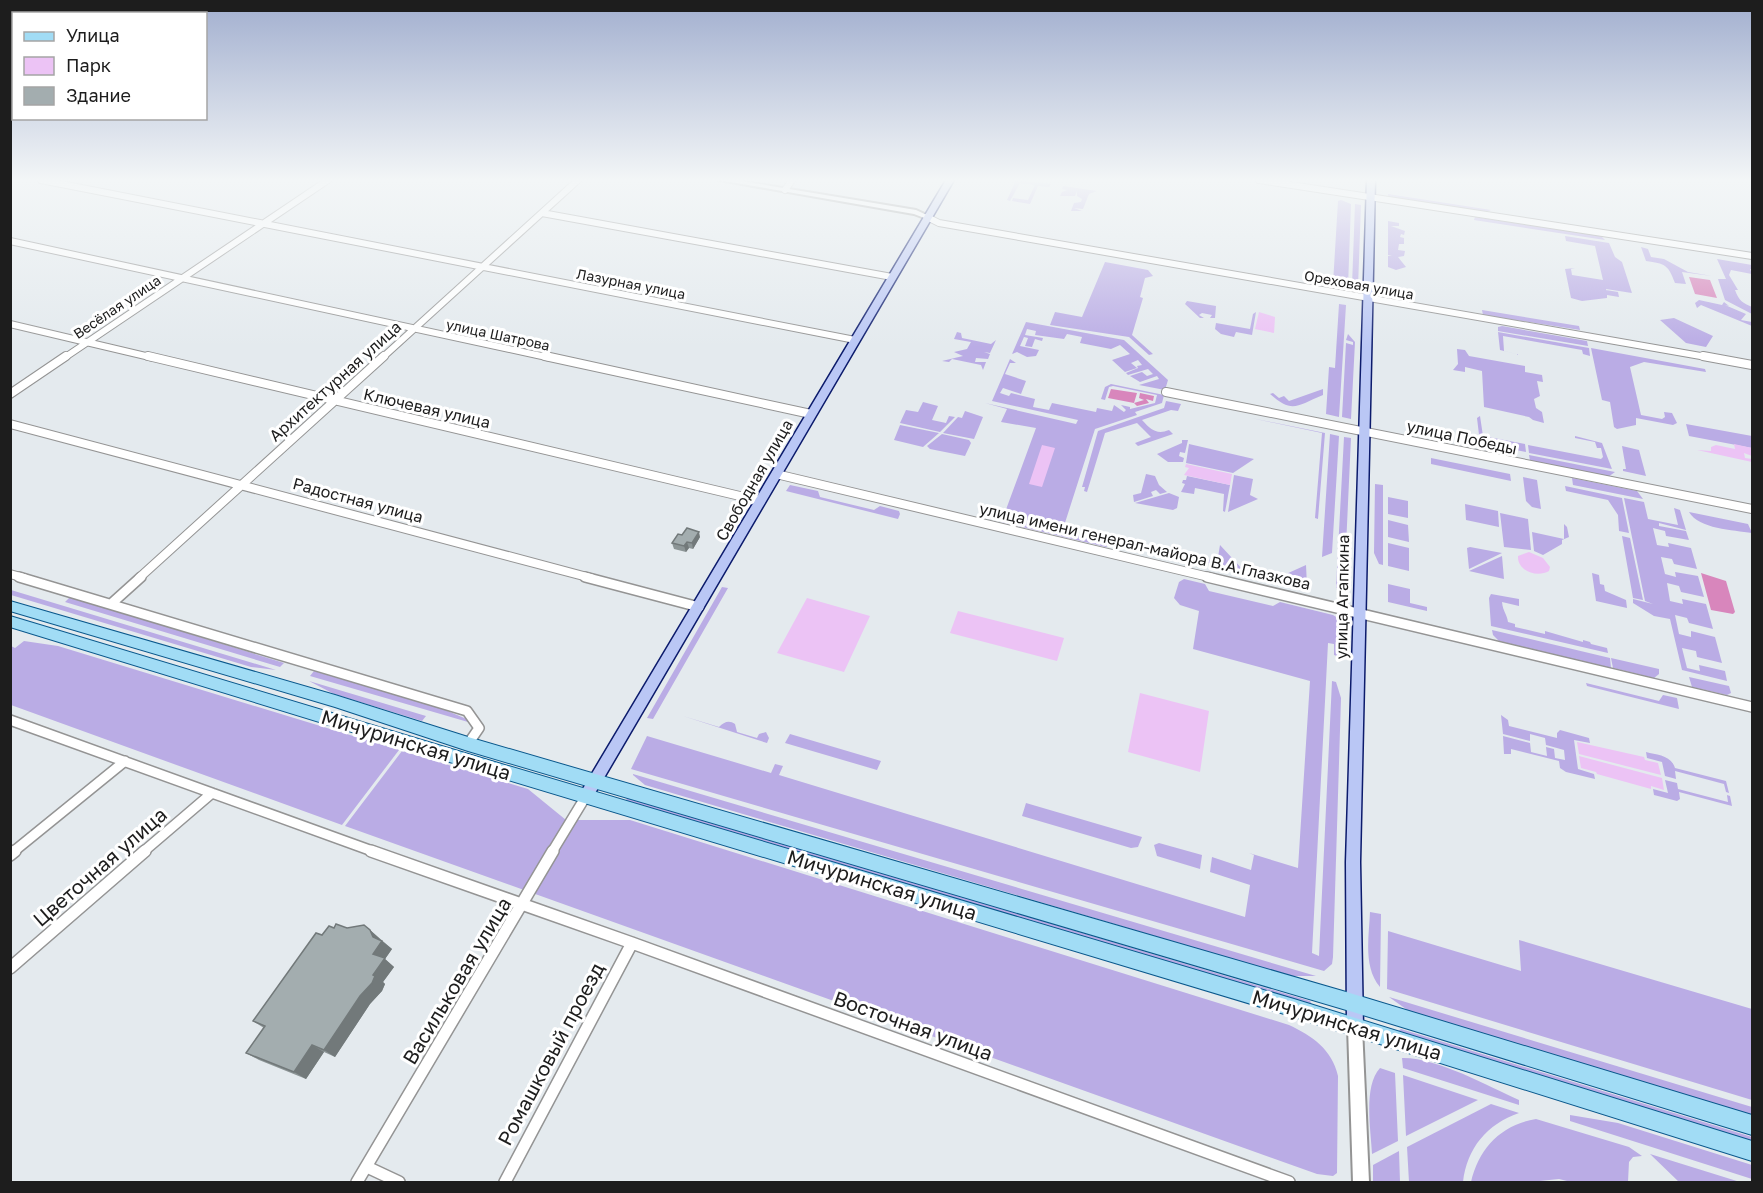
<svg xmlns="http://www.w3.org/2000/svg" width="1763" height="1193" viewBox="0 0 1763 1193" font-family="'Golos Text',sans-serif">
  <style>
    .grass { fill: #baace5 }
    .park { fill: #ecc3f5 }
    .pitch { fill: #d886bc }
    .lines { fill: none; stroke-linecap: round; stroke-linejoin: round }
    .minor-far3-casing { stroke: #949494; stroke-width: 8 }
    .minor-far2-casing { stroke: #949494; stroke-width: 10 }
    .minor-far1-casing { stroke: #949494; stroke-width: 12 }
    .minor-casing { stroke: #949494; stroke-width: 14 }
    .tertiary-casing { stroke: #949494; stroke-width: 4 }
    .secondary-casing { stroke: #0c1b6c; stroke-width: 3 }
    .primary-casing { stroke: #0a588c; stroke-width: 2 }
    .minor-far3 { stroke: #fff; stroke-width: 6 }
    .minor-far2 { stroke: #fff; stroke-width: 8 }
    .minor-far1 { stroke: #fff; stroke-width: 9 }
    .minor { stroke: #fff; stroke-width: 11 }
    .tertiary { fill: #fff; fill-rule: evenodd }
    .secondary { fill: #bac7f5; fill-rule: evenodd }
    .primary { fill: #a1dcf5; fill-rule: evenodd }
    .wall { fill: #8c9596 }
    .shaded-wall { fill: #72797a }
    .building { fill: #a3adaf; stroke: #72797a; stroke-width: 1.5 }
    .labels { text-anchor: middle; stroke-width: 6; stroke-linejoin: round; paint-order: stroke }
    .far-street-label { font-size: 14px; fill: #1d1d1d; stroke: #fff }
    .street-label { font-size: 16px; fill: #1d1d1d; stroke: #fff }
    .near-street-label { font-size: 20px; fill: #1d1d1d; stroke: #fff }
  </style>
  <rect width="100%" height="100%" fill="#e4eaee"/>
  <!-- grass -->
  <path class="grass" d="M1016 180 1051 184 1049 187 1038 186 1030 204 1012 201 1013 198 1028 200 1035 185 1020 183 1010 201 1007 200Z
    M1063 186 1097 191 1089 194 1083 209 1074 208 1082 211H1071L1074 203 1081 202 1082 199 1077 196V191L1075 196H1060L1062 192 1067 190 1062 189Z
    M1388 194 1491 210 1486 212 1388 197Z
    M1341 200 1351 204 1348 287 1333 284 1338 201Z
    M1355 204 1361 205 1358 287 1352 286Z
    M1475 217 1601 236 1605 240 1474 220Z
    M1388 221 1399 223V226H1391L1405 231 1404 235 1401 234 1400 237 1404 238V244H1399L1398 250 1405 251 1404 256 1398 257 1406 267 1396 270 1388 267V256H1392L1388 255Z
    M1565 236 1609 243 1615 257 1622 262 1632 293 1606 289 1607 294 1606 290 1618 292 1619 297 1607 295V298L1582 301 1571 298 1565 269 1575 268 1571 269 1572 275 1603 280 1595 246 1566 241Z
    M1641 247 1648 249 1651 257 1664 259 1688 272 1712 276 1682 272 1686 284 1675 283C1668 264 1665 264 1646 261Z
    M1717 259 1752 265V269H1750L1752 274 1731 270 1729 275 1738 290H1735C1739 301 1743 303 1752 307V314L1725 300 1718 279H1726Z
    M1105 262 1148 270 1153 276 1145 278 1140 297 1143 298 1132 335 1153 354 1149 355 1129 337 1050 325 1055 312 1082 317Z
    M1699 300 1722 305 1724 302 1729 306 1725 305 1746 314 1741 320 1752 322V326L1701 305 1697 308 1695 303Z
    M1187 301 1216 306 1215 318H1210L1212 315 1202 313 1199 315 1204 318H1200L1185 304Z
    M1339 304 1346 305 1339 417 1326 414 1329 367 1335 368Z
    M1482 310 1579 326 1580 330 1483 315Z
    M1256 312 1252 335 1236 332 1234 337 1221 334 1215 329 1216 323 1250 329 1253 314Z
    M1674 318 1713 336 1706 347 1686 343 1660 320Z
    M1026 322 1124 340 1168 380 1165 390 1139 385 1159 379 1157 376 1140 382 1130 376 1142 372 1147 376 1153 374 1148 369 1128 375 1126 373 1138 368 1137 366 1142 365 1138 360 1131 363 1137 368 1125 372 1112 360 1130 354 1120 345 1111 349 1080 343 1082 337 1067 334 1064 339 1035 335 1036 331 1027 329 1025 335 1043 338 1042 341 1035 339 1032 347 1025 346 1028 338 1024 337 1020 346 1039 350 1036 356 1027 357 1017 352 1012 354Z
    M1502 326 1587 341 1588 346 1498 331V327Z
    M957 332 961 333 962 338 991 344 996 340 990 353 984 352 990 354 988 359 976 358 975 362H986L983 370 981 365 952 359 949 362 942 361 963 356 954 352 967 349 971 342 954 339Z
    M1498 332 1589 348 1590 356 1583 354 1582 350 1503 336 1504 351 1521 355 1500 350Z
    M1348 334 1355 342 1351 419 1342 417 1346 343 1353 345V342L1346 340Z
    M1591 348 1705 369 1706 372 1644 362 1630 367 1641 415 1662 419 1665 417 1664 412 1672 413 1677 423 1673 425 1636 418V425L1617 429 1614 427 1610 402 1602 400Z
    M1457 349 1465 350 1469 356 1525 366V372L1542 375 1543 382 1537 381 1540 396 1534 399 1536 408 1542 412 1544 423 1533 420 1529 417 1484 407 1482 371 1465 367V372L1453 370 1458 364Z
    M1010 359 1016 363H1010L1005 374 1026 381 1021 394 1003 388 1000 393 1009 396 1011 393 1035 399 1033 407 1049 410 1052 403 1096 412 1097 408 1112 411 1114 405 1124 412 1126 410 1121 405 1130 407V409L1155 403 1157 395 1113 386 1109 387 1105 400 1101 399 1105 387 1111 384 1164 395 1162 403 1135 412 1137 415 1095 429 1063 529 1004 515 1036 428 1001 422 1007 409 985 403 1076 424 1078 420 992 401Z
    M1323 389V395C1296 406 1293 414 1270 394L1273 393 1279 398 1284 396 1289 401Z
    M1166 401 1181 404 1178 411 1171 410 1142 420C1151 430 1157 435 1169 430L1173 434 1138 446 1135 443 1151 437 1137 423 1105 433 1087 492 1084 491 1085 487H1082L1098 431 1164 408Z
    M923 402 938 406 932 420 946 423 949 416 955 417 940 432 900 423 906 410 918 412Z
    M965 411 983 417 974 439 943 433 958 417 962 418Z
    M1480 416 1483 436 1525 444 1526 452 1480 443 1477 418Z
    M1251 418 1325 433 1318 519 1315 518 1322 433Z
    M1686 424 1752 436V448L1689 436Z
    M900 425 939 433 923 447 894 440Z
    M942 434 969 440 971 443 965 456 930 449 927 446Z
    M1330 434 1339 436 1332 553 1322 557Z
    M1575 436 1602 443 1612 469 1529 453 1528 445 1601 459 1603 457 1601 448H1597L1595 442 1575 438Z
    M1344 437 1351 438 1344 590 1336 588Z
    M1182 440H1188L1185 453 1180 452 1179 456 1184 458 1183 462H1168L1157 454 1182 443Z
    M1189 444 1254 459 1233 473 1186 463Z
    M1622 446 1639 450 1646 476 1623 471V469H1626Z
    M1529 455 1615 472 1608 477 1530 461Z
    M1431 458 1510 474 1511 481 1431 464Z
    M1146 474 1155 476 1159 485 1167 492 1160 494 1156 490 1151 492 1153 496 1134 502 1133 495 1141 493Z
    M1234 475 1253 479 1250 495 1258 499 1228 512Z
    M1187 476 1230 485 1225 512 1223 511 1224 494 1195 488 1194 494 1181 492 1185 484 1182 483 1183 480H1186Z
    M1523 477 1537 480 1541 509 1532 507 1526 501Z
    M1572 478 1637 491 1643 499 1573 485Z
    M1375 484 1383 485V565L1379 564 1374 553Z
    M790 485 818 491 820 497 874 510 880 506 899 511 900 514 898 519 786 491Z
    M1565 486 1622 498 1629 533 1619 531 1618 515 1608 500 1566 491Z
    M1169 493 1179 497 1177 508 1173 510 1135 503Z
    M1388 497 1408 501V518L1388 514Z
    M1624 498 1644 502 1648 519 1678 525 1674 508 1680 510 1686 530 1659 523V526L1686 531 1689 540 1666 536 1665 531 1653 528 1657 545 1669 547 1668 543 1691 548 1697 569 1674 564 1672 559 1661 557 1665 574 1676 577 1675 572 1698 576 1704 597 1681 592 1679 586 1667 583 1670 601 1683 604 1682 599 1706 604 1713 629 1689 623 1687 618 1675 615 1679 634 1691 637V631L1715 637 1722 663 1697 657 1696 651 1682 648 1687 668 1700 671 1699 665 1725 671 1727 681 1682 670 1670 619 1654 616 1633 603V599L1653 604 1645 601Z
    M1465 504 1498 511 1499 527 1466 520Z
    M1689 512 1748 524 1752 533C1733 530 1699 529 1689 512Z
    M1500 513 1528 519 1531 550 1504 547Z
    M1002 518 1111 543 1106 547 1001 522Z
    M1388 520 1408 525 1409 542 1388 537Z
    M1564 524 1567 527 1569 537 1562 540V544L1543 555 1534 551 1532 532 1564 539Z
    M1622 536 1630 538 1643 600 1633 598Z
    M1388 543 1409 548V571L1388 566Z
    M1220 545 1245 572 1208 563 1211 557H1218Z
    M1470 547 1502 553 1469 569 1467 548Z
    M1502 556 1504 579 1469 571Z
    M1306 565 1307 586 1275 579Z
    M1592 573 1599 575 1600 584 1604 585 1605 591 1626 600 1627 608 1596 601Z
    M1184 579 1205 584 1209 591 1273 606 1280 602 1333 615 1344 622 1343 645 1337 656 1334 655V644L1328 643 1312 953 1319 956 1332 681 1336 682 1341 698 1333 957 1332 964 1324 971 631 769 647 736 771 773 775 764 783 766 779 775 1245 917 1250 885 1210 872 1212 857 1251 870 1254 855 1249 853 1298 868 1310 681 1193 649 1199 611 1180 605 1174 598 1179 582Z
    M1388 584 1410 589V603L1427 607V611L1388 602Z
    M722 587 728 588 653 719 647 718Z
    M10 590H11L276 670 251 667 11 595Z
    M1491 594 1519 599V606L1502 602C1503 612 1507 614 1508 622L1515 624V627L1545 634V631L1583 642V640L1590 642 1591 644 1607 648 1608 653 1491 626 1489 598Z
    M70 597 284 663 280 667 65 602Z
    M1492 630 1610 658 1611 668 1499 641 1493 635Z
    M24 641 58 646 399 750 342 825 11 705V646L15 648Z
    M1611 658 1659 669V674L1654 678 1613 668Z
    M314 671 438 707 469 720 468 722 310 676Z
    M1689 677 1729 686 1731 693 1727 695 1692 687Z
    M309 681 426 716 422 721 334 694Z
    M1586 683 1659 701 1663 695 1677 698 1679 709 1587 686Z
    M1501 715 1508 720 1509 726 1557 738V733L1560 730 1589 738 1590 743 1574 740 1578 769 1594 774 1595 779 1566 772 1560 768 1559 761 1511 749V754H1504L1503 736 1530 743 1531 752 1547 756 1546 747 1554 749 1555 758 1565 760 1564 750 1546 745 1545 738 1530 734V741L1503 734Z
    M683 716 719 727C724 722 729 720 735 724L737 732 757 738 759 734 766 732 769 738 767 743Z
    M790 734 881 761 877 770 785 743Z
    M402 751 528 789 566 820H630L1289 1025C1312 1036 1332 1049 1338 1076L1337 1173 1333 1176 1317 1174 345 826Z
    M1646 752C1657 755 1671 755 1675 768L1726 781 1729 793 1726 792 1724 784 1675 771 1676 779 1665 776 1662 762 1647 758Z
    M633 775V774L1316 976H1290L645 785Z
    M1665 780 1677 783 1678 789 1728 802 1727 795 1730 796 1732 806 1679 792 1680 799 1677 801 1654 795 1653 789 1668 793Z
    M627 797 1310 1001 1313 1006 626 801Z
    M1026 803 1142 837 1138 847 1131 848 1022 816Z
    M1159 843 1202 855 1200 869 1157 856 1154 845Z
    M1370 912 1381 914 1380 987C1363 967 1369 937 1370 912Z
    M1388 931 1521 971 1519 940 1752 1009V1100L1387 989Z
    M1389 997 1752 1107V1116L1413 1014Z
    M1401 1029 1752 1137V1144L1401 1036 1398 1031Z
    M1402 1058C1436 1057 1488 1086 1519 1100V1105L1403 1068Z
    M1380 1068 1395 1073 1398 1141 1372 1154C1371 1131 1363 1086 1380 1068Z
    M1403 1075 1478 1100 1406 1136Z
    M1491 1104 1519 1113C1487 1124 1467 1148 1463 1182H1409L1407 1147Z
    M1570 1115 1618 1123 1752 1165V1179L1570 1121Z
    M1536 1119 1629 1147 1642 1156 1633 1157 1629 1162 1628 1182H1571L1559 1179 1530 1182H1471C1479 1148 1501 1125 1536 1119Z
    M1399 1151 1400 1182H1373V1165Z
    M1650 1154 1740 1182H1679Z"/>
  <!-- park -->
  <path class="park" d="M1259 312 1275 317 1274 333 1255 329Z
    M1734 444 1752 448V456L1744 453 1745 458 1752 459V462L1697 450 1711 451V447L1716 445 1735 449Z
    M1042 445 1055 448 1042 487 1029 484Z
    M1186 464 1232 474 1230 485 1184 475 1189 468 1185 467Z
    M1529 552 1543 558 1550 567 1549 571C1537 578 1517 571 1518 556Z
    M807 598 870 616 844 672 777 653Z
    M958 611 1064 638 1057 661 950 633Z
    M1140 693 1209 711 1200 772 1128 752Z
    M1577 742 1644 757 1645 760 1658 763 1661 775 1579 754Z
    M1579 756 1662 778 1664 790 1651 786V789L1597 774 1596 772 1581 768Z"/>
  <!-- pitch -->
  <path class="pitch" d="M1689 277 1710 280 1717 298 1695 294Z
    M1111 389 1137 393 1134 403 1144 400 1139 398 1140 393 1154 396 1153 401 1146 399 1149 403 1137 406 1134 403 1108 398Z
    M1701 573 1726 581 1735 612 1733 614 1711 610Z"/>
  <g class="lines">
    <!-- minor-far3 casing -->
    <g class="minor-far3-casing">
      <path id="minor-far3" d="M41 180 855 340
        M1259 180 1752 256
        M785 190 792 180
        M542 213 892 277
        M927 217 939 223 1712 358
        M10 241 551 358
        M10 324 154 358
        M64 358 328 180
        M382 358 578 180"/>
    </g>
    <!-- minor-far2 casing -->
    <g class="minor-far2-casing">
      <path id="minor-far2" d="M148 356 761 501
        M545 356 811 414
        M1703 356 1752 365
        M1166 392 1752 509
        M10 394 66 356
        M10 424 591 578
        M776 474 1213 578
        M10 574 24 578
        M139 578 384 356"/>
    </g>
    <!-- minor-far1 casing -->
    <g class="minor-far1-casing">
      <path id="minor-far1" d="M19 577 467 711 479 728 468 744
        M585 577 699 607
        M1207 577 1752 707
        M111 604 141 577
        M10 720 375 852
        M13 852 125 761
        M143 852 212 793
        M552 852 586 796"/>
    </g>
    <!-- minor casing -->
    <g class="minor-casing">
      <path id="minor" d="M371 851 632 943 1289 1182
        M10 855 15 851
        M10 968 145 851
        M367 1167 399 1182
        M357 1182 553 851
        M505 1182 632 943"/>
    </g>
    <!-- tertiary casing -->
    <g class="tertiary-casing">
      <path id="tertiary" d="M719 180H735L916 210 931 217 927 219 914 214Z
        M1355 1020 1360 1022 1362 1027 1369 1182H1353L1348 1027 1350 1022Z"/>
    </g>
    <!-- secondary casing -->
    <g class="secondary-casing">
      <path id="secondary" d="M946 180H954L591 800 586 802 581 800 579 796 581 792Z
        M1367 180H1375L1360 862 1363 1027 1361 1033 1355 1035 1349 1033 1347 1027 1346 862Z"/>
    </g>
    <!-- primary casing -->
    <g class="primary-casing">
      <path id="primary" d="M10 601 335 695 468 737 1353 994 1752 1115V1135L1353 1012 468 751 335 707 10 611Z
        M10 616 495 762 1294 999 1752 1141V1161L1294 1017 495 776 10 627Z"/>
    </g>
    <!-- minor-far3 -->
    <use href="#minor-far3" class="minor-far3"/>
    <!-- minor-far2 -->
    <use href="#minor-far2" class="minor-far2"/>
    <!-- minor-far1 -->
    <use href="#minor-far1" class="minor-far1"/>
    <!-- minor -->
    <use href="#minor" class="minor"/>
    <!-- tertiary -->
    <use href="#tertiary" class="tertiary"/>
    <!-- secondary -->
    <use href="#secondary" class="secondary"/>
    <!-- primary -->
    <use href="#primary" class="primary"/>
  </g>
  <!-- wall -->
  <path class="wall" d="M700 537 693 549 689 548 686 552 674 549 672 543Z
    M334 928H347L370 930 392 949 385 959 394 967 383 982 385 984 382 991 370 1004 335 1057 324 1052 306 1079 259 1060 246 1053 264 1028 253 1021 322 935Z"/>
  <!-- shaded-wall -->
  <path class="shaded-wall" d="M699 532 700 537 693 549 692 543Z
    M687 542 689 548 686 552 684 546Z
    M370 930 380 939 381 943 382 941 392 949 385 959 394 967 383 982 385 984 382 991 370 1004 335 1057 324 1050 373 975V937Z
    M312 1045 324 1052 306 1079 294 1072Z"/>
  <!-- building -->
  <path class="building" d="M687 528 699 532 692 543 687 542 684 546 672 543 678 534 682 535Z
    M336 924 347 928 364 925 370 930 373 937 382 941 373 954 385 958 373 975 375 976 372 983 360 996 324 1050 312 1045 294 1072 246 1053 265 1026 253 1021 316 933 322 935 329 926 334 928Z"/>
  <!-- sky -->
  <linearGradient id="sky" x2="0" y2="1"><stop stop-color="#a2afcf"/><stop offset="0.52" stop-color="#f3f6f7"/><stop offset="1" stop-color="#f3f6f7" stop-opacity="0"/></linearGradient>
  <rect width="1763" height="347" fill="url(#sky)"/>
  <g class="labels">
    <!-- far-street labels -->
    <g class="far-street-label">
      <text transform="translate(631 284) rotate(11)" y="5">Лазурная улица</text>
      <text transform="translate(1359 285) rotate(10)" y="5">Ореховая улица</text>
      <text transform="translate(117 307) rotate(-34)" y="5">Весёлая улица</text>
      <text transform="translate(498 335) rotate(12)" y="5">улица Шатрова</text>
    </g>
    <!-- street labels -->
    <g class="street-label">
      <text transform="translate(335 381) rotate(-42)" y="6">Архитектурная улица</text>
      <text transform="translate(427 408) rotate(13)" y="6">Ключевая улица</text>
      <text transform="translate(1462 437) rotate(12)" y="6">улица Победы</text>
      <text transform="translate(754 480) rotate(-60)" y="6">Свободная улица</text>
      <text transform="translate(358 500) rotate(15)" y="6">Радостная улица</text>
      <text transform="translate(1145 546) rotate(13)" y="6">улица имени генерал-майора В.А.Глазкова</text>
      <text transform="translate(1342 597) rotate(-89)" y="6">улица Агапкина</text>
    </g>
    <!-- near-street labels -->
    <g class="near-street-label">
      <text transform="translate(416 745) rotate(17)" y="7">Мичуринская улица</text>
      <text transform="translate(100 867) rotate(-41)" y="7">Цветочная улица</text>
      <text transform="translate(882 885) rotate(17)" y="7">Мичуринская улица</text>
      <text transform="translate(457 981) rotate(-59)" y="7">Васильковая улица</text>
      <text transform="translate(1347 1025) rotate(17)" y="7">Мичуринская улица</text>
      <text transform="translate(913 1026) rotate(20)" y="7">Восточная улица</text>
      <text transform="translate(551 1054) rotate(-62)" y="7">Ромашковый проезд</text>
    </g>
  </g>
  <!-- border -->
  <rect width="1763" height="1193" fill="none" stroke="#1d1d1d" stroke-width="24"/>
  <!-- legend -->
  <rect x="12" y="12" width="195" height="108" fill="#ffffff" stroke="#a5a5a5" stroke-width="1.5"/>
  <rect x="24" y="32" width="30" height="9" fill="#a1dcf5" stroke="#a5a5a5" stroke-width="1.5"/>
  <text x="66" y="42" font-size="18" fill="#1d1d1d">Улица</text>
  <rect x="24" y="57" width="30" height="18" fill="#ecc3f5" stroke="#a5a5a5" stroke-width="1.5"/>
  <text x="66" y="72" font-size="18" fill="#1d1d1d">Парк</text>
  <rect x="24" y="87" width="30" height="18" fill="#a3adaf" stroke="#a5a5a5" stroke-width="1.5"/>
  <text x="66" y="102" font-size="18" fill="#1d1d1d">Здание</text>
</svg>
